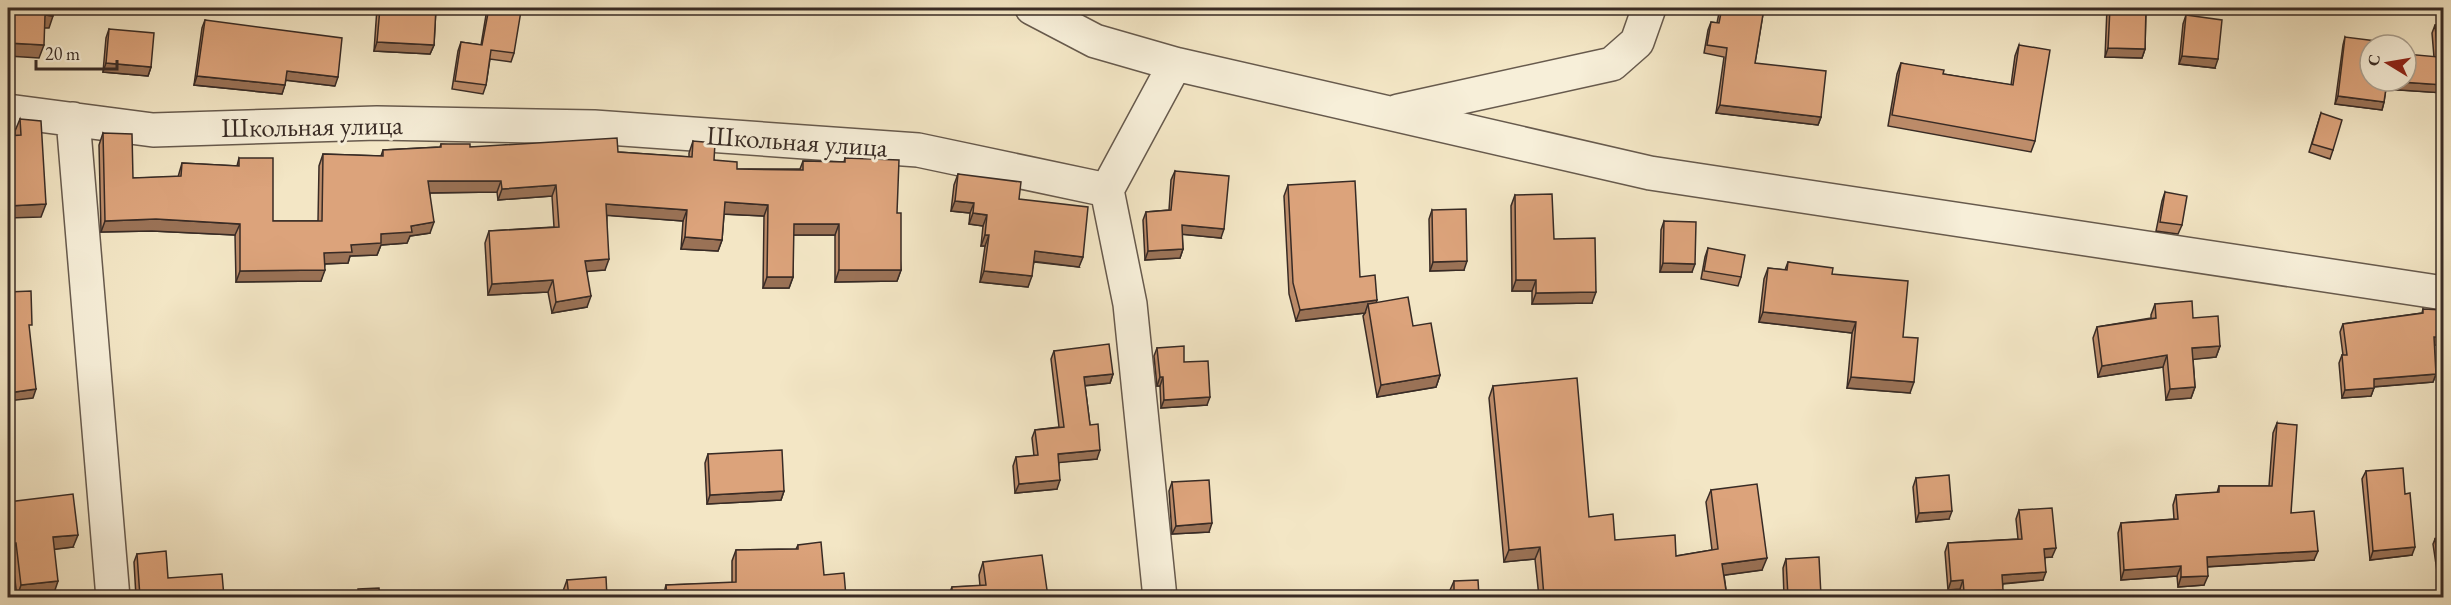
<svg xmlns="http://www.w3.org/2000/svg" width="2451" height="605" font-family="'EB Garamond',serif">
<rect width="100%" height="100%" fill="#f3e6c5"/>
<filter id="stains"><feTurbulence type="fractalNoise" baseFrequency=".00333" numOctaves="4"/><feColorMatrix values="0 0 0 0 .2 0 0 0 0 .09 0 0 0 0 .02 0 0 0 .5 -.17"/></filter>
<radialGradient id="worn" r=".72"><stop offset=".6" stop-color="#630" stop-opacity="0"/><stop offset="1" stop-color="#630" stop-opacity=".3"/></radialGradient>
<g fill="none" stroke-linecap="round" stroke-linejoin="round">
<defs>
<path id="minor" d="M1032,8L1095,41L1175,64L1650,173L2444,293
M8,111L153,130L377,123L594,127L918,150L1107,190
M1398,111L1612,64L1637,42L1649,8
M73,119L113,598
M1107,190L1130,304L1160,598
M1107,190L1175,64"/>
</defs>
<use href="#minor" stroke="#675a4d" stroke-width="36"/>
<use href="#minor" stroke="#f7efd9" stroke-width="33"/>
</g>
<path fill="#bd8c6a" stroke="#382b25" stroke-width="1.5" d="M377,8H436L434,45L430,54L374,51Z
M488,8L514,53L511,62L490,59L486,85L483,94L452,89L458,51L461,42L481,45L486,15Z
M1720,8H1764L1755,63L1821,117L1818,125L1716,113L1724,57L1704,53L1708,30L1711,22L1717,23Z
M2107,8H2146L2145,49L2142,58L2105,57Z
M2186,15L2215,68L2179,64L2183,24Z
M205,20L335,86L286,80L282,94L194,85L202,28Z
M2435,25L2444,93L2386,89L2384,102L2382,110L2335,104L2343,45L2345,37L2370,81L2434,57L2432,33Z
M109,29L151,67L148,76L103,72L106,38Z
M2019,45L2035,141L2031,152L1888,126L1897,74L1901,63L1943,74L2011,85L2015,56Z
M2321,113L2333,150L2330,159L2309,152Z
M20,119L41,217L15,135V131Z
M103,133L133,178L178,177L182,163L237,166L239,158L273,221H318L319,166L323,154L381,156L383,150L440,147L441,144L470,147L618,152L689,157V153L693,141L714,160L737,169H800L803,161L844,162L845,158L897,213L901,270L897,281L835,282V235H793V277L789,288H763L764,216L724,214L722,240L718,251L681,249L683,221L607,215L605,270L587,271V307L552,313L548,292L488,295L485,243L489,231L554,227L552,196L498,200L497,192L430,193V233L410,236L407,243L381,245L377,255L350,256L348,263L325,264L321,281L236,282L235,235L152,231L101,232L99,145Z
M1175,171L1221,238L1182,234L1183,249L1180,258L1145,260L1143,220L1146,212L1169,210L1171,180Z
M958,174L1019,199L1079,267L1034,262L1028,287L980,282L985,246H981L983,226L969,224L970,213L951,211L954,185Z
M1288,185L1360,277L1377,303L1413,326L1440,375L1436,387L1377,397L1363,316L1365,313L1296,321L1289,294L1284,196Z
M2165,192L2182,225L2178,234L2156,231L2162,201Z
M1515,195L1554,239L1592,303L1532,304V291H1512L1511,206Z
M1432,210L1464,270L1430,271L1429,219Z
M1664,221L1692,272H1660L1661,230Z
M1708,248L1741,277L1738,286L1701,279L1705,257Z
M1788,262L1832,274L1910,393L1847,388L1852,333L1759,322L1764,279L1768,268L1785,270Z
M2155,304L2193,318L2220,346L2216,357L2193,359L2195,387L2191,398L2166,400L2163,367L2098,377L2093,338L2097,327L2151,318V315Z
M2423,309L2444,345H2434L2436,374L2433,382L2374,387L2371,396L2342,398L2339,363L2342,355H2343L2340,332L2343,324L2422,313Z
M1157,348L1184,362L1207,405L1161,408L1160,386H1157L1154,356Z
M1054,351L1113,374L1110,383L1085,386L1090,425L1097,459L1059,462L1057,489L1015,493L1013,466L1016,457L1034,456L1032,438L1035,430L1059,427L1051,359Z
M1493,386L1589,517L1615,540L1676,556L1712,550L1706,502L1711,490L1762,570L1724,575L1727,597H1539L1535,559L1504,562L1489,398Z
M2277,423L2291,513L2314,560L2207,567L2204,585L2178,587L2177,576L2121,580L2118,533L2121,523L2174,519L2173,505L2176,495L2217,493L2219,486H2269L2273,433Z
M708,454L784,491L781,500L707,504L705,463Z
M2366,471L2405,494L2412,555L2370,560L2362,479Z
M1916,478L1949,519L1916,522L1913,487Z
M1172,482L1209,532L1172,534L1169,491Z
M8,502L73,547L54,549V593L17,597L12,555H8Z
M2019,510L2052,557H2045L2043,580L2003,584L2000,597H1961L1960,589L1948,590L1945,552L1948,543L2018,539L2016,519Z
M2435,539L2444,571H2437L2433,544Z
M798,545L824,575L846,597H663L666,585L732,583V561L736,550L796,549Z
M137,554L168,578L224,597H136L134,562Z
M1786,559L1821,596L1820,597H1784L1783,568Z
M983,562L1048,597H948L952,587L980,586L979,575Z
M567,580L607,597H564L563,591Z
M1454,581L1479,597H1451L1450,590Z"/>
<path fill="#9a7256" stroke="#382b25" stroke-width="1.5" d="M45,15L53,16L49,28H41Z
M377,42L434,45L430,54L374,51Z
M8,43L44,45L39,58L8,56Z
M2108,48L2145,49L2142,58L2105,57Z
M2182,56L2218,59L2215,68L2179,64Z
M106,63L151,67L148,76L103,72Z
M287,71L338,77L335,86L284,80Z
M197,76L285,85L282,94L194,85Z
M2387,81L2444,85V93L2384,89Z
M2338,96L2384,102L2382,110L2335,104Z
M1720,105L1821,117L1818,125L1716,113Z
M428,181H501L497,192L424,193Z
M556,185L552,196L498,200L502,189Z
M955,201L974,203L970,213L951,211Z
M725,202L768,205L764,216L721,214Z
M46,204L41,217L8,218V206Z
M606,204L687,210L683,221L602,215Z
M973,213L987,215L983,226L969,224Z
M156,219L240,224L235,235L152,231L101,232L105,221Z
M434,222L430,233L410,236L407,243L381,245L377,255L350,256L348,263L320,264L324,253L351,245L381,234L411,226Z
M794,224H839L835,235H789Z
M1182,225L1224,229L1221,238L1179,234Z
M985,235H989L985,246H981Z
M685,237L722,240L718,251L681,249Z
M1183,249L1180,258L1145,260L1148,251Z
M1035,251L1083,257L1079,267L1031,261Z
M609,259L605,270L581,272L585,261Z
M1467,261L1464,270L1430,271L1433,262Z
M1663,263L1695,264L1692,272H1660Z
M325,270L321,281L236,282L240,271Z
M839,270H901L897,281L835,282Z
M984,271L1032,276L1028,287L980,282Z
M767,277H793L789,288H763Z
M553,280L548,292L488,295L492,284Z
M1516,280H1536L1532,291H1512Z
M1596,292L1592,303L1532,304L1536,293Z
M591,296L587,307L552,313L556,302Z
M1377,300L1373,312L1368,304L1365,313L1296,321L1300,310Z
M1763,312L1856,322L1852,333L1759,322Z
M2434,337H2444V345H2431Z
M2220,346L2216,357L2188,360L2192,348Z
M2167,355L2163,367L2098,377L2102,366Z
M1113,374L1110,383L1081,386L1084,377Z
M2436,374L2433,382L2371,387L2374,379Z
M1440,375L1436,387L1377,397L1381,385Z
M1160,377H1163L1160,386H1157Z
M1851,377L1914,382L1910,393L1847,388Z
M2195,387L2191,398L2166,400L2170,389Z
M2374,388L2371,396L2342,398L2345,390Z
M36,389L33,398L8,401V393Z
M1210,397L1207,405L1161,408L1164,400Z
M1100,450L1097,459L1055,463L1058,454Z
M1060,480L1057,489L1015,493L1019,484Z
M784,491L781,500L707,504L710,495Z
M1952,511L1949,519L1916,522L1919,513Z
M1212,523L1209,532L1172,534L1176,526Z
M78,535L73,547L49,550L53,537Z
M8,543H16L12,555H8Z
M1540,547L1535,559L1504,562L1509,550Z
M2415,547L2412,555L2370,560L2373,551Z
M2056,548L2052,557L2041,558L2044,549Z
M2318,551L2314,560L2203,567L2207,557Z
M1767,558L1762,570L1718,576L1722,564Z
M2181,566L2177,576L2121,580L2124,570Z
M2444,566V571H2437L2438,567Z
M2046,572L2043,580L1999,584L2002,575Z
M2208,576L2204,585L2178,587L2181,577Z
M1963,580L1960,589L1948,590L1951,581Z
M58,581L54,593L17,597L21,585Z
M2003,590L2000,597H1962L1964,592Z"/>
<path fill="#dca37b" stroke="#382b25" stroke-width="1.5" d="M8,8H54L53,16L45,15L44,45L8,43Z
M380,8H436L434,45L377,42Z
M489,8H498L521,11L514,53L491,50L486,85L455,81L461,42L482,45Z
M1722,8H1764L1755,63L1826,71L1821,117L1720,105L1727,48L1707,45L1711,22L1719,23Z
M2110,8H2146L2145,49L2108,48Z
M2186,15L2222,20L2218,59L2182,56Z
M205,20L342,38L338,77L287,71L285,85L197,76Z
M2444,24V85L2387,81L2384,102L2338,96L2345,37L2392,43V45H2370V81H2406V54L2438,57L2435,25Z
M109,29L154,33L151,67L106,63Z
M2019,45L2050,50L2035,141L1892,115L1901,63L1944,70L1943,74L2013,85Z
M2321,113L2342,120L2333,150L2312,144Z
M20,119L41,121L46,204L8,206V136L21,135Z
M103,133L132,134L133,178L181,176L182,163L239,166V158H273V221H322L323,154L383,156V150L441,147V144H470V147L617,138L618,152L692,157L693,141L715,143L714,160L737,162V169L803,170V161L845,162V158L899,160L897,213H901V270H839V224H794L793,277H767L768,205L725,202L722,240L685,237L687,210L606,204L609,259L585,261L591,296L556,302L553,280L492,284L489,231L559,227L556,185L502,189L501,181H428L434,222L411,226L412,232L381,234V243L351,245L352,252L324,253L325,270L240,271V224L156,219L105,221Z
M1175,171L1229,176L1224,229L1182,225L1183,249L1148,251L1146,212L1171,210Z
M958,174L1021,182L1019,199L1088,207L1083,257L1035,251L1032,276L984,271L989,235H985L987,215L973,213L974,203L955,201Z
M1355,181L1360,277L1375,275L1377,300L1300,310L1293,283L1288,185Z
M2165,192L2187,196L2182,225L2160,222Z
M1552,194L1554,239L1595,238L1596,292L1536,293V280H1516L1515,195Z
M1466,209L1467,261L1433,262L1432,210Z
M1664,221L1696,222L1695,264L1663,263Z
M1708,248L1745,255L1741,277L1704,271Z
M1788,262L1833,268L1832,274L1908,281L1903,337L1918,338L1914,382L1851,377L1856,322L1763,312L1768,268L1787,270Z
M31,291L32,325H29L36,389L8,393V292Z
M1408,297L1413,326L1431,323L1440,375L1381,385L1368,304Z
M2192,301L2193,318L2218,316L2220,346L2192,348L2195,387L2170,389L2167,355L2102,366L2097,327L2156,318L2155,304Z
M2423,309L2444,310V337H2434L2436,374L2374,379V388L2345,390L2342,355H2347L2343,324L2423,313Z
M1109,344L1113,374L1084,377L1090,425L1098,424L1100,450L1058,454L1060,480L1019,484L1016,457L1038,455L1035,430L1064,427L1054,351Z
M1184,346V362L1208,361L1210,397L1164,400L1163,377H1160L1157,348Z
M1577,378L1589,517L1613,514L1615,540L1675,535L1676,556L1718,549L1711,490L1757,484L1767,558L1722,564L1727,597H1544L1540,547L1509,550L1493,386Z
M2277,423L2297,425L2291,513L2314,511L2318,551L2207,557L2208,576L2181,577V566L2124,570L2121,523L2178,519L2176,495L2219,492V486H2272Z
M782,450L784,491L710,495L708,454Z
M2403,468L2405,494L2410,493L2415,547L2373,551L2366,471Z
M1949,475L1952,511L1919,513L1916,478Z
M1209,480L1212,523L1176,526L1172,482Z
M73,494L78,535L53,537L58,581L21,585L16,543H8V502Z
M2052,508L2056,548L2044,549L2046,572L2002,575L2003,590L1964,592L1963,580L1951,581L1948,543L2022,539L2019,510Z
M2444,538V566L2438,567L2435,539Z
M821,542L824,575L844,573L846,597H667L666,585L736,582V550L798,549V545Z
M166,551L168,578L222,574L224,597H140L137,554Z
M1042,555L1048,597H952V587L986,585L983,562Z
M1819,557L1821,596L1788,597L1786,559Z
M606,577L607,597H569L567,580Z
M1478,580L1479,597H1454V581Z
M379,588L380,597H319L358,595V589Z
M1395,595V597H1372Z"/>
<g text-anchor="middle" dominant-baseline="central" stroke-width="6" stroke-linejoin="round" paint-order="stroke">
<g font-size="27" fill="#382b25" stroke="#f7efd9">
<text transform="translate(312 126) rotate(-1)">Школьная улица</text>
<text transform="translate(797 141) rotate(4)">Школьная улица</text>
</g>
</g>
<rect width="2451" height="605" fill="none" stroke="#f3e6c5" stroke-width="30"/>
<rect x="9" y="9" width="2433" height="587" fill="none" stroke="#382b25" stroke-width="3"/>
<rect x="15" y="15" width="2421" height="575" fill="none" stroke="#382b25" stroke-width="1.5"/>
<g transform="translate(2388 63) rotate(281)"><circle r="28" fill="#f7efd9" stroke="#aba191" stroke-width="1.5"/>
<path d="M0-4.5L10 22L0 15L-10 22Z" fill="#8f2418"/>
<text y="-9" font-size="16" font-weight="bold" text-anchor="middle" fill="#382b25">С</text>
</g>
<path d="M36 60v9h81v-9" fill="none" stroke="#382b25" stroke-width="3"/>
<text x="45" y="60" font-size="18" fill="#382b25" stroke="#f7efd9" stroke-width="4.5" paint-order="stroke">20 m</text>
<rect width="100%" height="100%" filter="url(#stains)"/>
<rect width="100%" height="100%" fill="url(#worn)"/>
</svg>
